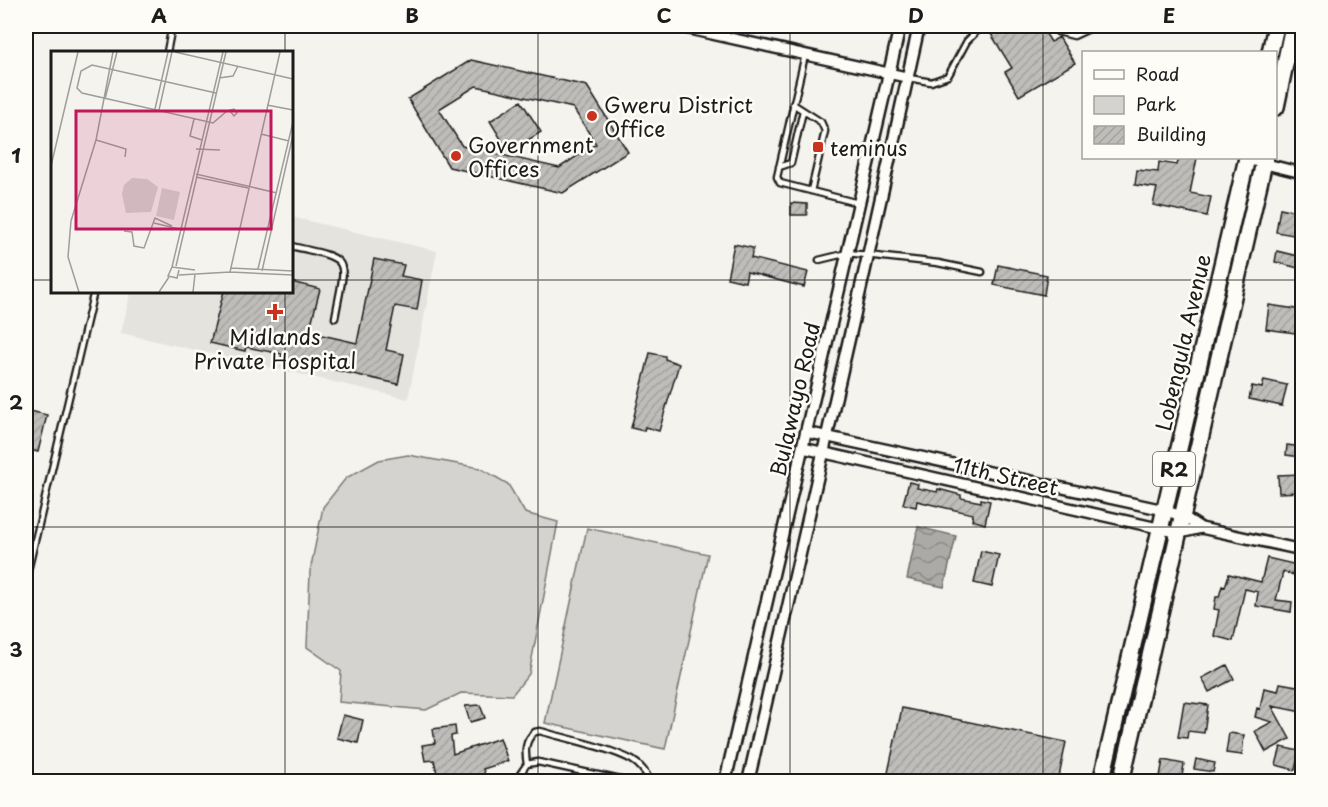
<svg xmlns="http://www.w3.org/2000/svg" width="1328" height="807" font-family="'Playpen Sans',sans-serif">
<defs>
<pattern id="water-waves" width="16" height="10" patternUnits="userSpaceOnUse" patternTransform="scale(1.5)"><rect width="16" height="10" fill="#abaaa6"/><path d="M0 5q4-4 8 0t8 0" fill="none" stroke="#8a8a86"/></pattern>
<pattern id="building-hatch" width="6" height="6" patternUnits="userSpaceOnUse" patternTransform="scale(1.5)"><rect width="6" height="6" fill="#bebdba"/><path d="M-1 1l2-2M0 6l6-6M5 7l2-2" fill="none" stroke="#a3a29f"/></pattern>
</defs>
<rect width="100%" height="100%" fill="#f4f3ee"/>
<filter id="ink" filterUnits="userSpaceOnUse"><feTurbulence type="fractalNoise" baseFrequency=".0167" numOctaves="2"/><feDisplacementMap in="SourceGraphic" scale="12" xChannelSelector="R" yChannelSelector="G"/><feConvolveMatrix kernelMatrix="1 2 1 2 8 2 1 2 1" color-interpolation-filters="sRGB"/></filter>
<g filter="url(#ink)">
<path fill="#e4e3de" d="M291,217L437,251L408,399L121,333L131,291H291Z"/>
<path fill="#d4d3cf" stroke="#787876" stroke-width="1.5" d="M408,455L480,468L508,484L525,513L558,522L529,674L512,695L461,693L426,710L339,702L341,671L307,647L310,571L323,507L346,478L379,460Z
M587,528L708,554L665,749L545,723Z"/>
<path fill="url(#water-waves)" stroke="#72716f" stroke-width="1.5" d="M918,527L956,536L944,587L907,579Z"/>
<path fill="url(#building-hatch)" stroke="#1c1c1c" stroke-width="1.5" fill-rule="evenodd" d="M994,26H1041L1051,42L1059,37L1075,63L1019,96L1005,72L1012,68L991,34L997,30Z
M471,60L587,86L628,152L563,193L449,167L408,99ZM476,86L573,108L596,144L559,168L462,146L439,109Z
M521,101L541,132L509,152L490,121Z
M1179,158H1197L1190,193L1211,197L1207,216L1153,205L1157,188L1135,185L1137,170L1158,172L1159,162L1177,165Z
M1298,194H1302V226L1295,224L1293,235L1276,232L1280,208L1295,211Z
M791,203L807,204V215H791Z
M734,244L753,248L751,258L808,272L804,287L747,272L745,282L727,278Z
M1277,251L1302,257V269L1275,262Z
M374,259L404,265L401,276L422,280L417,310L395,306L386,350L404,354L398,384L281,358L282,354L246,347L245,351L210,343L224,291H291V282L320,289L309,332L357,343Z
M998,265L1047,275L1044,295L994,285Z
M1269,305L1302,310L1299,328H1296L1295,333L1266,329Z
M650,353L665,356V359L679,364L659,431L645,427L644,431L631,428Z
M1264,380L1287,385L1282,406L1249,399L1252,386L1262,388Z
M26,410L47,415L38,452L26,449Z
M1287,445L1302,447L1301,457L1286,455Z
M1302,474V492L1279,493L1278,475Z
M909,482L918,484L917,488L937,492L938,489L961,495V498L981,502V499L990,501L985,524L972,520L973,514L942,507L917,501L916,507L903,504Z
M981,551L999,555L992,587L974,583Z
M1267,558L1302,566V577L1283,572L1276,600L1292,602L1291,612L1256,606L1258,592L1245,589L1233,641L1214,636L1219,610L1214,609L1216,597H1219L1222,586L1225,587L1229,574L1261,582Z
M1227,665L1234,679L1209,692L1202,678Z
M1280,683L1302,687V712L1272,706L1290,739L1266,752L1255,731L1272,722L1255,717L1257,708L1260,709L1264,688L1278,691Z
M1184,702L1208,705L1204,733L1188,731L1187,738L1178,737Z
M480,705L485,718L470,722L465,706Z
M902,708L1066,742L1058,782H886Z
M343,715L363,720L358,743L337,738Z
M455,726L456,735L451,736L453,754L500,738L508,761L483,769L486,780L481,782H439L434,760L425,761L422,745L435,743L433,729Z
M1229,733L1244,735L1242,755L1226,753Z
M1281,747L1299,751L1295,770L1276,765Z
M1196,759L1215,763L1213,772L1194,769Z
M1163,760L1184,764L1181,782H1159Z"/>
<g fill="none" stroke-linecap="round" stroke-linejoin="round">
<defs>
<path id="service" d="M1053,26L1058,32L1074,36L1089,29L1091,26
M167,52L172,26
M805,55L777,177L780,183L858,203
M909,78L931,82L948,76L967,41L982,26
M793,104L821,122L825,131L811,191
M779,167L791,163L803,111
M291,246C354,260 346,257 335,318
M819,260L848,253L938,263L982,272
M26,579L94,291
M527,764C525,752 524,741 535,732L540,731C568,739 607,747 632,760C641,765 646,773 651,782
M518,782L520,774L527,764L538,762L630,782"/>
<path id="minor" d="M676,26L906,77
M1246,159L1302,173
M806,432L1164,510L1184,517L1201,528L1302,550
M803,448L1180,533L1201,528"/>
<path id="tertiary" d="M725,782L900,26
M748,782L868,256L919,26"/>
<path id="trunk" d="M1270,52L1276,26
M1276,107L1293,26
M1101,782L1247,158
M1121,782L1265,158"/>
</defs>
<use href="#service" stroke="#1c1c1c" stroke-width="9"/>
<use href="#minor" stroke="#1c1c1c" stroke-width="14"/>
<use href="#tertiary" stroke="#1c1c1c" stroke-width="15"/>
<use href="#trunk" stroke="#1c1c1c" stroke-width="20"/>
<use href="#service" stroke="#fdfcf7" stroke-width="4.5"/>
<use href="#minor" stroke="#fdfcf7" stroke-width="9"/>
<use href="#tertiary" stroke="#fdfcf7" stroke-width="10"/>
<use href="#trunk" stroke="#fdfcf7" stroke-width="15"/>
</g>
</g>
<path fill="none" stroke="#1c1c1c" stroke-width="1.5" stroke-opacity="0.55" d="M285,26V52M538,26V782M790,26V782M1043,26V782M26,280H52M291,280H1302M285,291V782M26,527H1302"/>
<g fill="#c8321e" stroke="#fdfcf7" stroke-width="2">
<circle cx="592" cy="116" r="6"/>
<rect x="812" y="141" width="12" height="12" rx="3"/>
<circle cx="456" cy="156" r="6"/>
<path d="M272 303h6v6h6v6h-6v6h-6v-6h-6v-6h6z"/>
</g>
<g text-anchor="middle" dominant-baseline="central" stroke-width="5" stroke-linejoin="round" paint-order="stroke">
<rect fill="#fdfcf7" stroke="#605f5e" stroke-width="1.5" x="1153" y="452" width="42" height="34" rx="4.5"/>
<g font-size="20" font-weight="bold" fill="#1c1c1c">
<text x="1174" y="469">R2</text>
</g>
<g font-size="21" fill="#1c1c1c" stroke="#fdfcf7" text-anchor="start">
<text x="604" y="104">Gweru District<tspan x="604" dy="24">Office</tspan></text>
<text x="468" y="144">Government<tspan x="468" dy="24">Offices</tspan></text>
<text x="830" y="147">teminus</text>
<text x="275" y="336" text-anchor="middle">Midlands<tspan x="275" dy="24">Private Hospital</tspan></text>
</g>
<g font-size="21" fill="#1c1c1c" stroke="#fdfcf7">
<text transform="translate(1182 342) rotate(-77)">Lobengula Avenue</text>
<text transform="translate(794 399) rotate(-77)">Bulawayo Road</text>
<text transform="translate(1006 475) rotate(13)">11th Street</text>
</g>
</g>
<g transform="translate(51 51)">
<rect width="242" height="242" fill="#f4f3ee"/>
<path d="M81,127L96,128L107,136L100,161L75,162L71,143L73,134ZM111,137L129,141L123,169L105,165Z" fill="#d4d3cf"/>
<path fill="none" stroke="#9e9d9a" stroke-width="1.5" d="M62,1L45,89L75,98L74,106M124,1L242,28M168,27L182,25L187,15M165,42L41,14L30,20L26,37L31,42L162,72L176,60L183,58L186,62L183,65L179,60M54,48L66,1M216,54L242,59M104,58L117,1M108,59L121,1M143,68L139,85L151,89M210,83L238,90M145,98L169,99M0,115L27,1M145,123L226,142M145,126L197,137M103,172L132,179M73,180L81,181L83,195L93,197L104,167L121,175M125,215L175,1M121,216L172,1M180,217L242,220M207,218L242,71M128,219L126,227L117,225L121,216L144,219M211,220L242,84M179,221L242,224M128,224L179,221L229,1M28,241L17,206L20,170L45,89M108,241L118,226M142,241L144,223"/>
<path fill="#c2185b" fill-opacity="0.15" stroke="#c2185b" stroke-width="3" d="M25,60H220V178H25Z"/>
<rect width="242" height="242" fill="none" stroke="#1c1c1c" stroke-width="3"/>
</g>
<rect width="1328" height="807" fill="none" stroke="#fdfcf7" stroke-width="66"/>
<rect x="1082" y="51" width="195" height="108" fill="#fdfcf7" stroke="#a3a29f" stroke-width="1.5"/>
<rect x="1094" y="70" width="30" height="9" fill="#fdfcf7" stroke="#a3a29f" stroke-width="1.5"/>
<text x="1136" y="81" font-size="18" fill="#1c1c1c">Road</text>
<rect x="1094" y="96" width="30" height="18" fill="#d4d3cf" stroke="#a3a29f" stroke-width="1.5"/>
<text x="1136" y="111" font-size="18" fill="#1c1c1c">Park</text>
<rect x="1094" y="126" width="30" height="18" fill="url(#building-hatch)" stroke="#a3a29f" stroke-width="1.5"/>
<text x="1136" y="141" font-size="18" fill="#1c1c1c">Building</text>
<rect x="33" y="33" width="1262" height="741" fill="none" stroke="#1c1c1c" stroke-width="2"/>
<g font-size="20" text-anchor="middle" font-weight="bold" fill="#1c1c1c">
<text x="159" y="23">A</text>
<text x="412" y="23">B</text>
<text x="664" y="23">C</text>
<text x="916" y="23">D</text>
<text x="1169" y="23">E</text>
<text x="16" y="163">1</text>
<text x="16" y="410">2</text>
<text x="16" y="657">3</text>
</g>
</svg>
